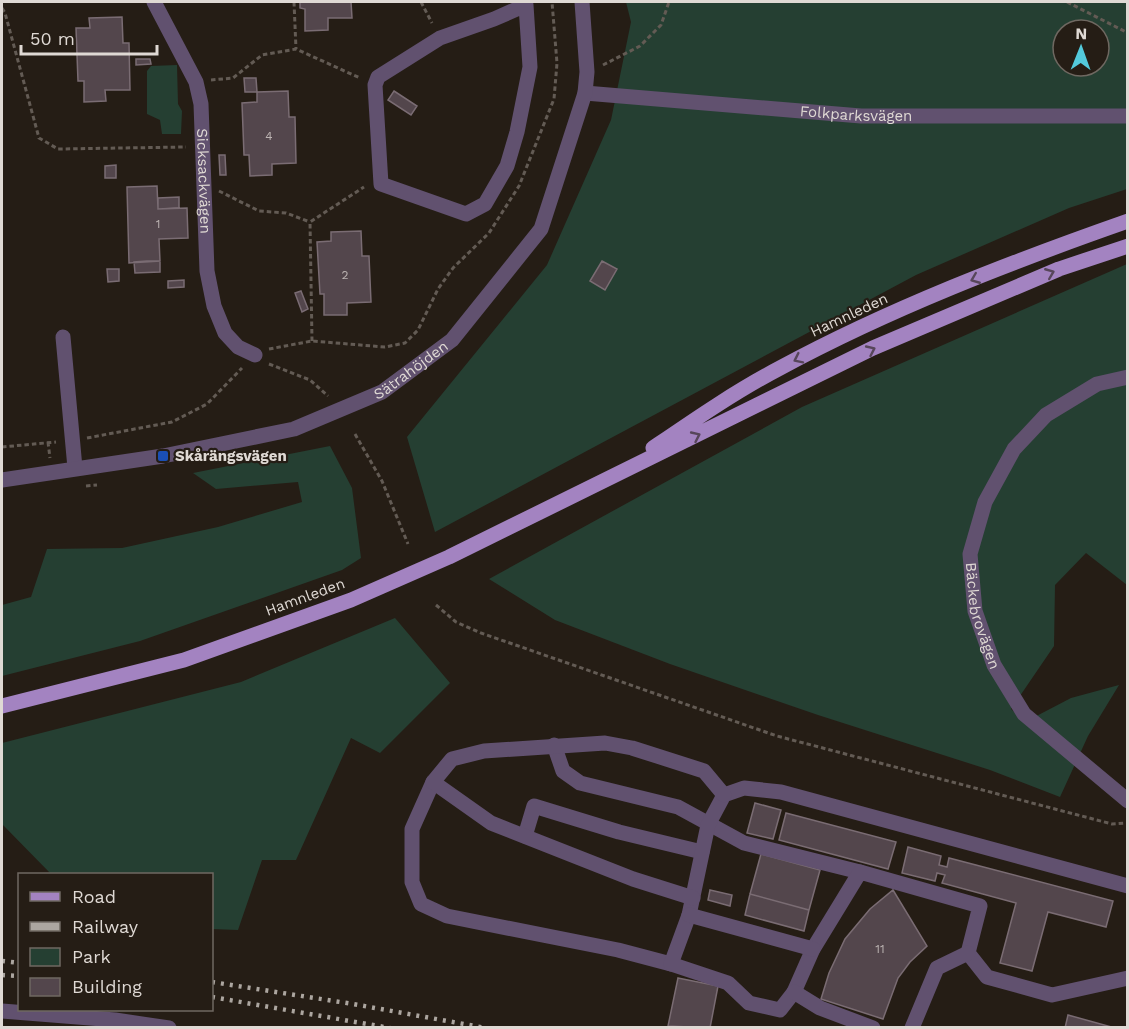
<svg xmlns="http://www.w3.org/2000/svg" width="1129" height="1029" font-family="'Work Sans',sans-serif">
<rect width="100%" height="100%" fill="#251d15"/>
<path fill="#253f32" fill-rule="evenodd" d="M626,2H1127V189L1069,208L916,275L435,532L407,437L547,265L611,120L631,22ZM1063,30H1099V66H1063Z
M177,65L178,104L182,111L181,134H162L160,120L147,114V71L151,66Z
M1127,264V585L1086,553L1055,585L1054,646L1011,709L1025,722L1071,698L1119,685L1088,736L1060,797L990,770L818,715L670,664L555,620L489,579L802,407Z
M330,446L352,488L361,558L342,570L140,641L2,676V605L31,597L47,549L122,548L218,527L302,502L298,482L216,489L193,473Z
M395,618L450,683L380,753L351,738L296,860H262L238,930L212,929V874H51L2,824V743L241,682Z"/>
<path fill="#53464c" stroke="#7a6c73" stroke-width="1.5" d="M300,2H351L352,18H328V30L305,31V9L300,8Z
M122,17L123,43H129L130,90H105L106,101L84,102V81H78L76,28H90L89,18Z
M136,59H150L151,64L136,65Z
M244,78H256L257,92H245Z
M288,91L289,117H295L296,163L272,164V175L250,176L249,155H244L242,103L257,102V92Z
M394,91L417,106L411,115L388,100Z
M219,155H225L226,175H220Z
M116,165V178H105V166Z
M157,186L158,209L187,208L188,238L159,239L160,261L129,263L127,187Z
M179,197V208L158,209V198Z
M361,231L362,256H369L371,302L347,303V315H324V294H320L317,242L331,241V232Z
M147,261H160V272L135,273L134,262Z
M602,261L617,269L605,290L590,281Z
M107,269H119V281L108,282Z
M184,280V287L168,288V281Z
M301,291L308,309L302,312L295,293Z
M755,803L781,810L773,839L747,833Z
M786,813L896,842L888,869L779,840Z
M908,847L941,856L939,865L947,867L949,858L1113,901L1106,927L1048,912L1032,971L1000,963L1016,903L942,883L945,875L937,873L935,881L902,873Z
M761,854L820,870L809,910L750,894Z
M710,890L732,895L730,906L708,900Z
M893,890L927,946L910,962L898,978L883,1019L821,999L829,973L845,939L870,909Z
M750,894L809,910L804,931L745,915Z
M678,978L718,986L710,1028L668,1026Z
M1068,1015L1115,1028H1065Z"/>
<g fill="none" stroke-linecap="round" stroke-linejoin="round">
<path stroke="#635b54" stroke-width="3" stroke-dasharray="4.5 3" stroke-linecap="butt" d="M294,2L296,49
M421,2L432,23
M1067,2L1128,33
M2,8L5,13L39,138L58,149L186,147
M603,65L640,46L661,25L669,2
M211,80L233,78L262,55L296,49L360,78
M219,191L259,211L286,213L310,222
M312,341L310,222L364,187
M269,349L312,341L385,347L405,343L418,330L438,289L453,268L489,233L519,186L554,99L557,63L552,2
M269,364L310,380L328,396
M355,434L382,481L408,544
M87,438L172,422L207,404L242,368
M48,442L50,458
M2,447L56,442
M86,486L97,485
M436,605L456,622L481,633L777,736L1112,824L1128,823"/>
<g stroke="#61516f" stroke-width="15">
<path id="s1" d="M154,2L196,82L201,104L207,271L214,306L225,333L238,347L255,355"/>
<path d="M525,2L526,5L530,67L517,132L507,166L485,204L466,214L381,184L375,85L378,77L440,38L494,19L526,5"/>
<path id="s2" d="M585,93L861,116H1128"/>
<path d="M63,337L75,468"/>
<path id="s3" d="M1128,377L1097,384L1046,415L1014,449L985,502L970,554L975,611L994,665L1024,714L1128,801"/>
<path id="s4" d="M2,480L163,456L294,429L382,392L452,340L541,229L585,93L587,72L582,2"/>
<path d="M554,745L563,771L580,783L678,807L744,843L860,872"/>
<path d="M433,782L412,829V882L421,904L447,916L618,950L671,964"/>
<path d="M525,836L534,806L619,832L702,852"/>
<path d="M1128,886L781,792L744,788L724,795L708,825L689,915L671,964L728,983L749,1003L780,1010L794,992L813,949L860,872L980,906L968,953L987,977L1052,995L1128,978"/>
<path d="M693,898L633,879L491,823L433,782L452,759L484,751L605,743L632,748L704,771L724,795"/>
<path d="M689,915L813,949"/>
<path d="M794,992L820,1008L873,1028"/>
<path d="M2,1011L115,1020L169,1028"/>
<path d="M912,1028L937,968L968,953"/>
</g>
<path stroke="#a383c1" stroke-width="15" d="M653,448C694,420 736,391 780,368C889,309 1011,262 1128,221
M2,706L184,660L351,600L449,557L873,348L1059,269L1128,246"/>
<path stroke="#aca6a0" stroke-width="4.5" stroke-dasharray="3 6" stroke-linecap="butt" d="M2,961L20,963
M2,975L20,976
M212,982L353,1004L486,1028
M212,997L390,1028"/>
</g>
<defs><path id="oneway-chevron" d="M-2-3.5L2.5 0L-2 3.5" fill="none" stroke-width="1.6" stroke-linecap="round" stroke-linejoin="round" transform="scale(1.5)"/></defs>
<g stroke="#57465a">
<use href="#oneway-chevron" transform="translate(1050 273) rotate(-22)"/>
<use href="#oneway-chevron" transform="translate(975 279) rotate(158)"/>
<use href="#oneway-chevron" transform="translate(871 350) rotate(-25)"/>
<use href="#oneway-chevron" transform="translate(798 359) rotate(154)"/>
<use href="#oneway-chevron" transform="translate(696 436) rotate(-25)"/>
</g>
<rect fill="#1a4fb4" stroke="#251d15" stroke-width="2" x="157" y="450" width="12" height="12" rx="3"/>
<g text-anchor="middle" dominant-baseline="central" stroke-width="4.5" stroke-linejoin="round" paint-order="stroke">
<g font-size="12" fill="#bcb4b2">
<text x="269" y="136">4</text>
<text x="158" y="224">1</text>
<text x="345" y="275">2</text>
<text x="880" y="949">11</text>
</g>
<g font-size="15" fill="#dfd9d4" stroke="#251d15">
<text stroke="none"><textPath href="#s2" startOffset="272">Folkparksvägen</textPath></text>
<text stroke="none"><textPath href="#s1" startOffset="190">Sicksackvägen</textPath></text>
<text transform="translate(849 315) rotate(-25)">Hamnleden</text>
<text stroke="none"><textPath href="#s4" startOffset="428">Sätrahöjden</textPath></text>
<text transform="translate(305 597) rotate(-20)">Hamnleden</text>
<text stroke="none"><textPath href="#s3" startOffset="316">Bäckebrovägen</textPath></text>
</g>
<g font-size="15" font-weight="bold" fill="#dfd9d4" stroke="#251d15" text-anchor="start">
<text x="175" y="456">Skårängsvägen</text>
</g>
</g>
<rect width="1129" height="1029" fill="none" stroke="#dfd9d4" stroke-width="6"/>
<rect x="18" y="873" width="195" height="138" fill="#251d15" stroke="#6f6861" stroke-width="1.5"/>
<rect x="30" y="892" width="30" height="9" fill="#a383c1" stroke="#6f6861" stroke-width="1.5"/>
<text x="72" y="903" font-size="18" fill="#dfd9d4">Road</text>
<rect x="30" y="922" width="30" height="9" fill="#aca6a0" stroke="#6f6861" stroke-width="1.5"/>
<text x="72" y="933" font-size="18" fill="#dfd9d4">Railway</text>
<rect x="30" y="948" width="30" height="18" fill="#253f32" stroke="#6f6861" stroke-width="1.5"/>
<text x="72" y="963" font-size="18" fill="#dfd9d4">Park</text>
<rect x="30" y="978" width="30" height="18" fill="#53464c" stroke="#6f6861" stroke-width="1.5"/>
<text x="72" y="993" font-size="18" fill="#dfd9d4">Building</text>
<g transform="translate(1081 48) rotate(1)"><circle r="28" fill="#251d15" stroke="#6f6861" stroke-width="1.5"/>
<path d="M0-4.5L10 22L0 15L-10 22Z" fill="#53cadc"/>
<text y="-9" font-size="16" font-weight="bold" text-anchor="middle" fill="#dfd9d4">N</text>
</g>
<path d="M21 45v9h136v-9" fill="none" stroke="#dfd9d4" stroke-width="3"/>
<text x="30" y="45" font-size="18" fill="#dfd9d4" stroke="#251d15" stroke-width="4.5" paint-order="stroke">50 m</text>
</svg>
